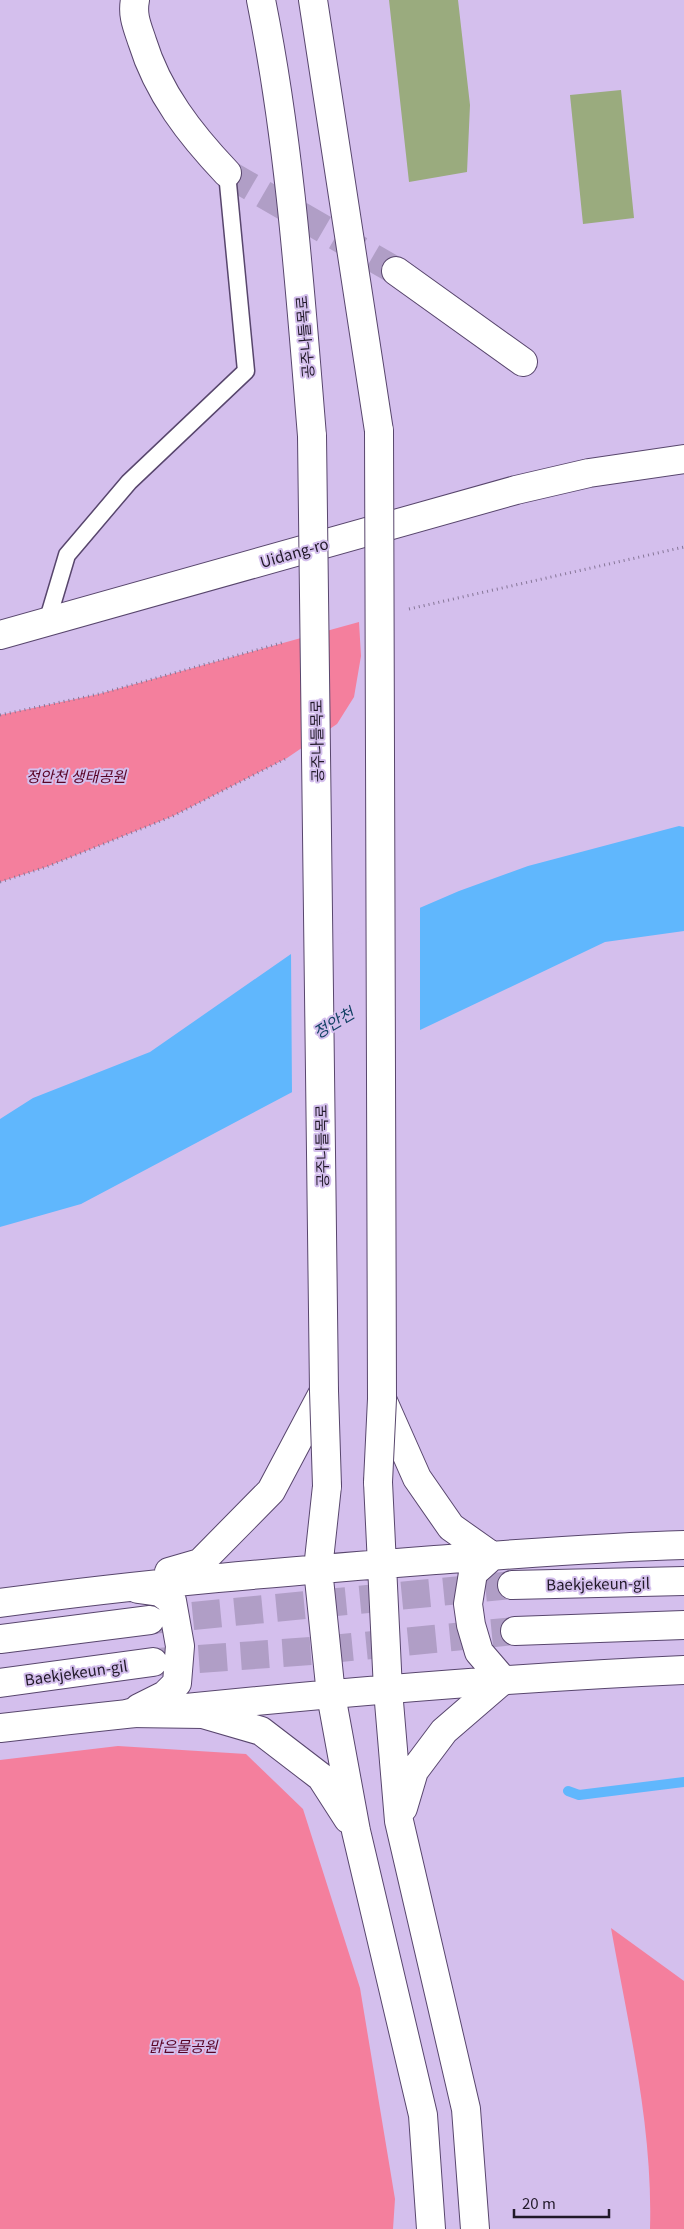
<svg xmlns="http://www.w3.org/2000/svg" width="684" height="2229" font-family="Georgia,'Noto Sans KR',serif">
<rect width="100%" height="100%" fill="#d4bfed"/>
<path fill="#f47f9d" d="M359,622L361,656L354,697L337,724L287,758L173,816L46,867L0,882V715L99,694Z
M118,1746L246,1754L303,1809L360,1988L395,2199L393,2229H0V1760Z
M611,1928L684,1981V2229H650C653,2128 629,2028 611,1928Z"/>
<path fill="#60b7fd" d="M679,826L684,827V931L605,942L315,1080L81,1204L0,1227V1119L33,1098L150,1052L291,954L387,922L459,891L528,866Z"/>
<path fill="#d4bfed" d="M420,905V1033L292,1095L291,951L386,919Z"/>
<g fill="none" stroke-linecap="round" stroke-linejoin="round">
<path stroke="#60b7fd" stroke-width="10" d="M568,1791L579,1795L684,1782"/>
</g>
<path fill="#9aab7e" d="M389,0H458L470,105L467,172L409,182Z
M621,90L634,218L583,224L570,95Z"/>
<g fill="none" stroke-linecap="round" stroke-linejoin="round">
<path stroke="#b09ec6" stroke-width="28" stroke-dasharray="28 14" stroke-linecap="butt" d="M227,173L396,271
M151,1620L512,1585
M157,1662L311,1651L515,1631"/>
<defs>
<path id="lane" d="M47,622L67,555L129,482L246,371L227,173"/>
<path id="secondary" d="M135,0C132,15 137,26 142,41C158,93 190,134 227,173
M261,0C290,143 300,290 312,436
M313,0L379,431
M396,271L523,362
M0,635L516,490L589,473L684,459
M382,1399L417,1478L451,1527L492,1556L473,1573L468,1604L471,1625L479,1652L503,1680
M378,1482L388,1690
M327,1486L318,1569L331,1695
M169,1572L200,1563L271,1491L324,1391
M512,1585L684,1581
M138,1589L160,1592L172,1601L180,1646L177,1683L165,1695L139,1708
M0,1603C145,1583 290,1571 435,1560C518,1554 601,1547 684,1545
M515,1631L684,1625
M0,1639L150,1620
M0,1683L153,1662
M0,1728C227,1702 456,1680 684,1670"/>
<path id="highway" d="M388,1690L399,1821L466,2109L475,2229
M331,1695L356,1831L423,2115L431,2229
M130,1713L203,1714L261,1731L321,1777L348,1819
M403,1808L414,1771L444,1731L503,1680"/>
</defs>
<use href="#lane" stroke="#58466d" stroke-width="19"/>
<use href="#secondary" stroke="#58466d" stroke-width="30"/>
<use href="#highway" stroke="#58466d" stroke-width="30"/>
<path stroke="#867697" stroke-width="3" stroke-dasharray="1 4" stroke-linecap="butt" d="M409,609L684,547
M0,715L99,694L285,642
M0,882L46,867L173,816L285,759"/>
<use href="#lane" stroke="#fff" stroke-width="16"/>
<use href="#secondary" stroke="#fff" stroke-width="28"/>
<use href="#highway" stroke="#fff" stroke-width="28"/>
<defs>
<path id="secondary-bridge" d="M312,436L324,1391L327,1486
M378,1482L382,1399L379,431"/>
</defs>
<use href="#secondary-bridge" stroke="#58466d" stroke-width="30" stroke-linecap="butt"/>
<use href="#secondary-bridge" stroke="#fff" stroke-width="28"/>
</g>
<g text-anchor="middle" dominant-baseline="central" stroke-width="4" stroke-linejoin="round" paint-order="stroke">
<g font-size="15" fill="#211929" stroke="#d4bfed">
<text transform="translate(304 337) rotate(-95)">공주나들목로</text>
<text transform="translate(294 552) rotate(-16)">Uidang-ro</text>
<text transform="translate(316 741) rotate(-91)">공주나들목로</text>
<text transform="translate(321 1146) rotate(-91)">공주나들목로</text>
<text transform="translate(598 1583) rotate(-1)">Baekjekeun-gil</text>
<text transform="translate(76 1672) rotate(-8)">Baekjekeun-gil</text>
</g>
<g font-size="15" font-style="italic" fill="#590426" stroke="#d4bfed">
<text x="76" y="775">정안천 생태공원</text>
<text x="183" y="2045">맑은물공원</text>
</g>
<g font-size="16" font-style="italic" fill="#144265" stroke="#d4bfed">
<text transform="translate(333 1022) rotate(-31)">정안천</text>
</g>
</g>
<path d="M514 2209v8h95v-8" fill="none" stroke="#211929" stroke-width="2.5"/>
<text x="522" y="2209" font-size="15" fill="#211929" stroke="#d4bfed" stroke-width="4" paint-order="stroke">20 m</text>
</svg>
